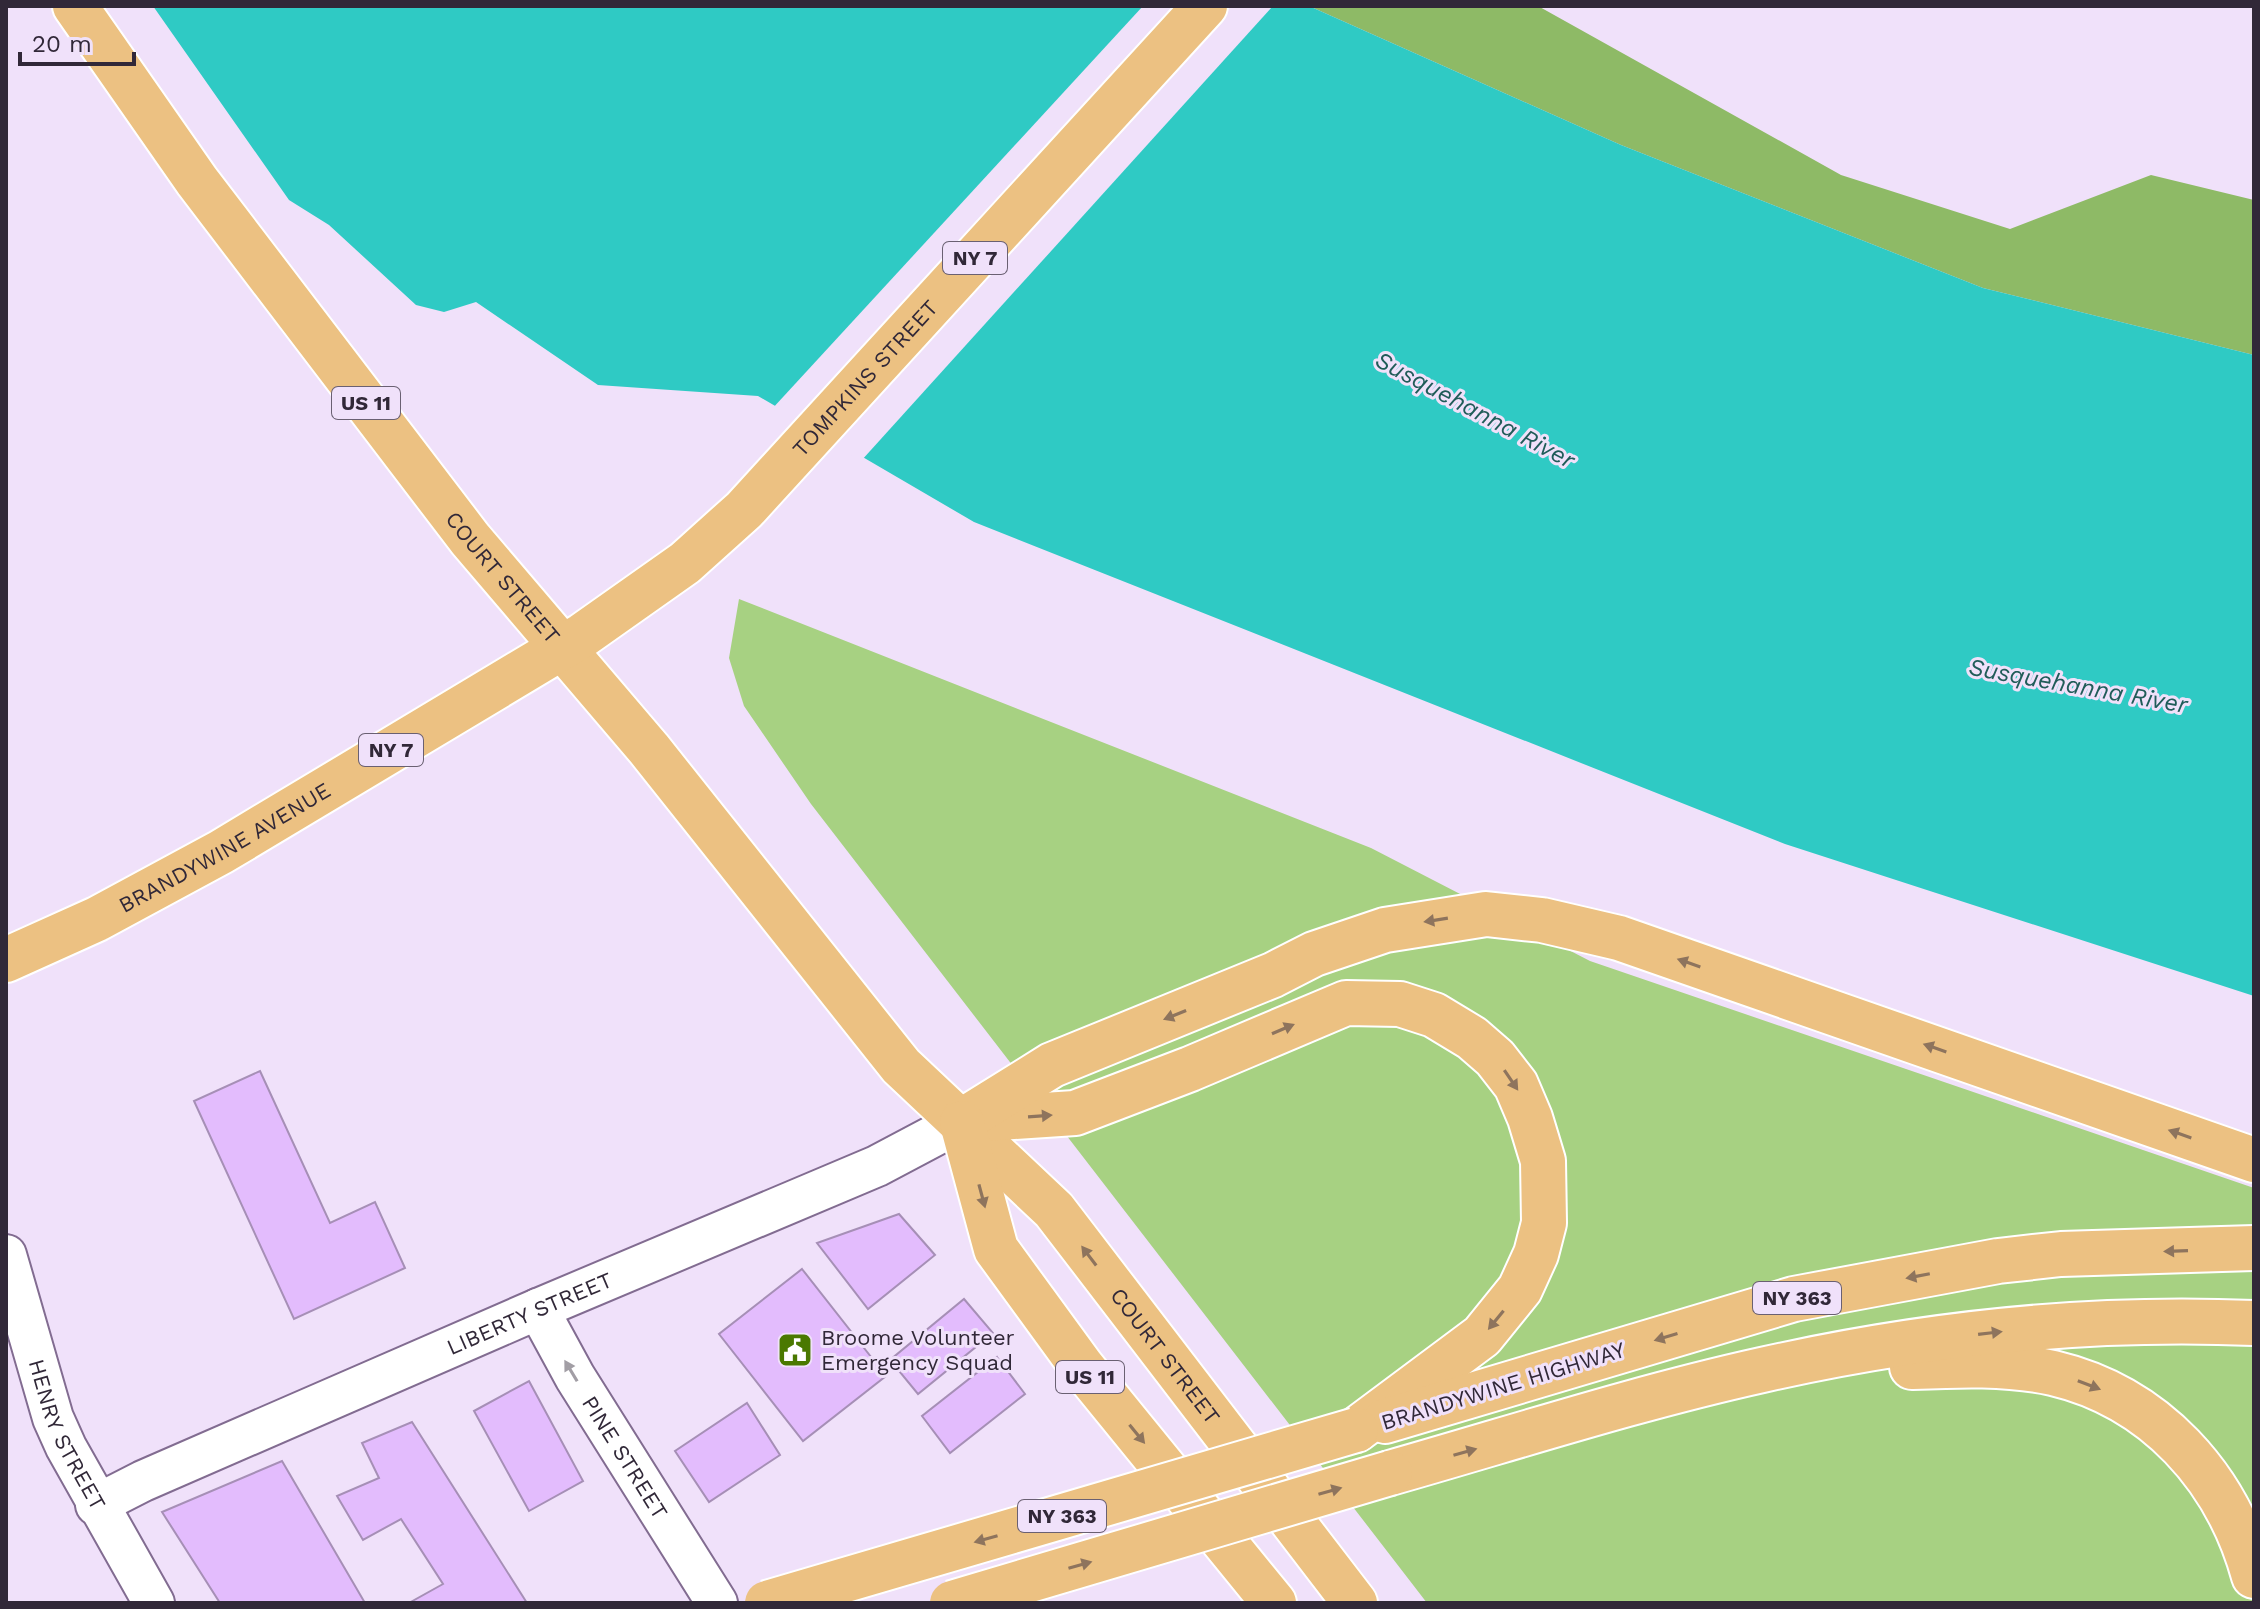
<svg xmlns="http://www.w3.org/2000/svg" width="2260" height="1609" font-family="'Work Sans',sans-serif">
<rect width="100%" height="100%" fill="#f0e1fa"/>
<path fill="#a7d182" d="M739,599L1371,848L1590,961L2254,1188V1603H1427L811,804L744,706L729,658Z"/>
<path fill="#8eba66" d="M1309,6H1538L1841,175L2010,229L2151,175L2254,200V355L1983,288L1621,145Z"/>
<path fill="#2fcac4" d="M153,6H1309L1621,145L1983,288L2254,355V996L1785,844L974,522L758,396L598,385L476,302L444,312L416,305L329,225L289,200Z"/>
<path fill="#f0e1fa" d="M1143,6H1273L861,461L772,409Z"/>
<path fill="#e3bcfd" stroke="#a68fb6" stroke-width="2" d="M260,1071L330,1223L375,1202L405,1268L294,1319L194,1101Z
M899,1214L935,1255L868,1309L817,1243Z
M802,1269L886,1376L803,1441L719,1334Z
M964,1299L993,1333L918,1394L890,1360Z
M997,1357L1025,1394L950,1453L922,1416Z
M529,1381L583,1481L529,1511L474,1411Z
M747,1403L780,1455L709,1502L675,1451Z
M412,1422L527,1603H409L443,1584L401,1519L363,1540L337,1496L379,1478L362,1443Z
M282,1461L365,1603H220L162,1512Z"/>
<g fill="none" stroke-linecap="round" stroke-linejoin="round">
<defs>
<g id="minor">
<path id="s1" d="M6,1255L53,1418L66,1447L154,1603"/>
<path id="s2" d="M538,1309L575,1377L717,1603"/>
<path id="s3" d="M96,1505L143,1481L538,1309L877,1166L962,1121"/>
</g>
<g id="major">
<path id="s4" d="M75,6L197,181L470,539L649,749L901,1066L1054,1210L1355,1603"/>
<path id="s5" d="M6,960L97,919L221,852L583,635L685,563L744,510L1205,6"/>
<path d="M968,1120L1075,1113L1190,1069L1346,1003L1400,1004L1434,1015L1472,1038L1495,1058L1516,1085L1530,1118L1543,1161L1544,1223L1536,1254L1520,1289L1482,1336L1356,1430"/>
<path d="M962,1121L1052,1065L1273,975L1314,954L1385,930L1486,914L1542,920L1619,938L2254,1160"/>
<path d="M962,1123L996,1249L1082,1367L1274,1603"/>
<path d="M1912,1367C1958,1365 2007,1363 2053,1373C2155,1397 2227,1477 2254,1576"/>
<path d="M1385,1421L1794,1299L1998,1261L2061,1254L2254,1248"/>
<path d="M1390,1473C1513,1438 1636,1398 1762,1370C1922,1334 2090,1316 2254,1323"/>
</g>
</defs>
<use href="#minor" stroke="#826c91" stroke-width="44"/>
<use href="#major" stroke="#fff" stroke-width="48"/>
<use href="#minor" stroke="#fff" stroke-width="40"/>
<use href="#major" stroke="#ecc182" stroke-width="44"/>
<defs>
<path id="major-bridge" d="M767,1603L1356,1430
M952,1603L1390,1473"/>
</defs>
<use href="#major-bridge" stroke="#fff" stroke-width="48" stroke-linecap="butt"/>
<use href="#major-bridge" stroke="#ecc182" stroke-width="44"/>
</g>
<defs><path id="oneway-solid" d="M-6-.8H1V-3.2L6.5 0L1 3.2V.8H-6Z" transform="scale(2)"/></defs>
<g fill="#8e745d">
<use href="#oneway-solid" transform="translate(1436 920) rotate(171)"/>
<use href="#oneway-solid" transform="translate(1689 963) rotate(-161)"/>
<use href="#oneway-solid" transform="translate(1175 1015) rotate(158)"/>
<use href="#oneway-solid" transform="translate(1283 1029) rotate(-23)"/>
<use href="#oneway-solid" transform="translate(1935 1048) rotate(-161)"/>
<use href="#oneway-solid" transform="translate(1511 1080) rotate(56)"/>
<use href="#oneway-solid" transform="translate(1040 1116) rotate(-4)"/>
<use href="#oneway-solid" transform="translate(2180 1134) rotate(-161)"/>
<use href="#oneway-solid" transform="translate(982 1196) rotate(75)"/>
<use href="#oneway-solid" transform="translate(2176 1251) rotate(178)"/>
<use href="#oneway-solid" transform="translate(1089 1256) rotate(-127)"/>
<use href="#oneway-solid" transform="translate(1918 1276) rotate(169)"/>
<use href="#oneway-solid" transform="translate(1496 1320) rotate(129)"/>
<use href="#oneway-solid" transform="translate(1990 1333) rotate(-7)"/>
<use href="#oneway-solid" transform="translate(1666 1337) rotate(163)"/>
<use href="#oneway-solid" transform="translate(2089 1385) rotate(21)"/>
<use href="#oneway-solid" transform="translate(1137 1434) rotate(51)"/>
<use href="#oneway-solid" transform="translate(1465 1452) rotate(-16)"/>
<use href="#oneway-solid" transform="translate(1330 1491) rotate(-16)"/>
<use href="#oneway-solid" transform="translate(986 1539) rotate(164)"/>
<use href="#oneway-solid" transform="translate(1080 1565) rotate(-16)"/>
</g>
<use fill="#a29ea5" href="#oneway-solid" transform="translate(571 1371) rotate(-121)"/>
<defs>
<symbol id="civic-square" viewBox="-11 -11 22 22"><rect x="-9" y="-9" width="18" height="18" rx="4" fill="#4a7900" stroke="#f0e1fa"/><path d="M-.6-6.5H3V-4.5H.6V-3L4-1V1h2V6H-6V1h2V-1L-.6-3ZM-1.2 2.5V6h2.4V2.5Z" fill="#fff"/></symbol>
</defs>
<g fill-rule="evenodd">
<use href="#civic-square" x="775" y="1330" width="40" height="40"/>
</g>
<g text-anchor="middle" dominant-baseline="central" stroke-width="6" stroke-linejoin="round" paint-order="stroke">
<g fill="#f0e1fa" stroke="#6a6072" stroke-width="2">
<rect x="943" y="242" width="64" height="32" rx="6"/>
<rect x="332" y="387" width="68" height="32" rx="6"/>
<rect x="359" y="734" width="64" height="32" rx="6"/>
<rect x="1753" y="1282" width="88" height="32" rx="6"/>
<rect x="1056" y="1361" width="68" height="32" rx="6"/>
<rect x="1018" y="1500" width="88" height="32" rx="6"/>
</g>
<g font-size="20" font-weight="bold" fill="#312838">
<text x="975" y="258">NY 7</text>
<text x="366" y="403">US 11</text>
<text x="391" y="750">NY 7</text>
<text x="1797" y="1298">NY 363</text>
<text x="1090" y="1377">US 11</text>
<text x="1062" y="1516">NY 363</text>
</g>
<g font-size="22" fill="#312838" stroke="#f0e1fa">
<text stroke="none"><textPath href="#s5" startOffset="1046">TOMPKINS STREET</textPath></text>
<text stroke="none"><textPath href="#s4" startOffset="714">COURT STREET</textPath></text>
<text stroke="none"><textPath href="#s5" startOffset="246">BRANDYWINE AVENUE</textPath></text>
<text stroke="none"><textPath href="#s3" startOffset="474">LIBERTY STREET</textPath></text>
<text stroke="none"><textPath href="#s4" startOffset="1738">COURT STREET</textPath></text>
<text transform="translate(1503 1386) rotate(-17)">BRANDYWINE HIGHWAY</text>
<text stroke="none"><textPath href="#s1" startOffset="190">HENRY STREET</textPath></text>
<text stroke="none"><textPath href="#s2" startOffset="172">PINE STREET</textPath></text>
</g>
<g font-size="22" fill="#312838" stroke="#f0e1fa" text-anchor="start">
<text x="821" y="1337">Broome Volunteer<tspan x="821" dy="25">Emergency Squad</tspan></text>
</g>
<g font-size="24" font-style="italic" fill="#205c59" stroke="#f0e1fa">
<text transform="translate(1475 410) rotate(28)">Susquehanna River</text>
<text transform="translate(2078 686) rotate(10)">Susquehanna River</text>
</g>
</g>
<rect width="2260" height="1609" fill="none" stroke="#312838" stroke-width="16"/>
<path d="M20 52v12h114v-12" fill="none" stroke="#312838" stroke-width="4"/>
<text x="32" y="52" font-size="24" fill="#312838" stroke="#f0e1fa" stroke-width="6" paint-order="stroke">20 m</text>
</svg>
